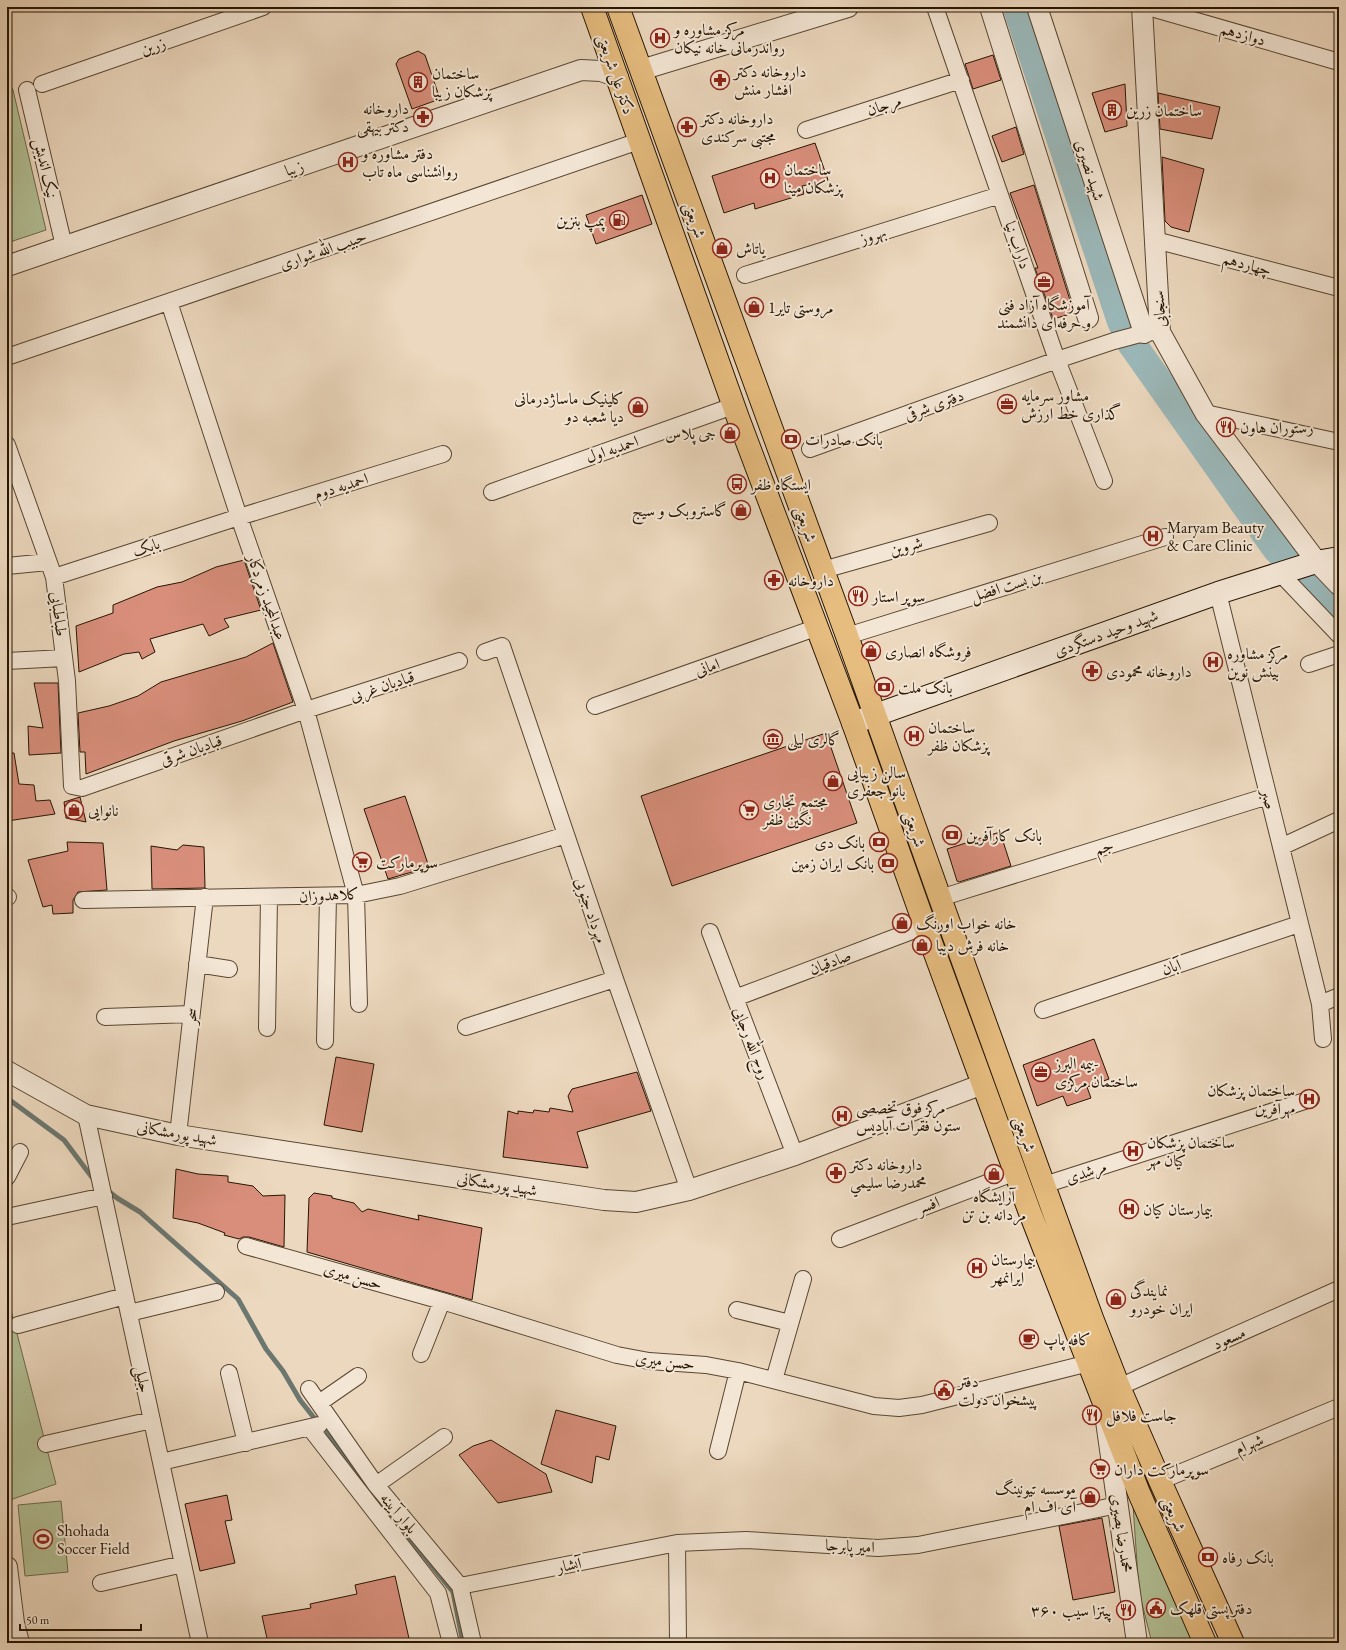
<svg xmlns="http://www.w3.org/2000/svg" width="1346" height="1650" font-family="'EB Garamond',Amiri,serif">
<rect width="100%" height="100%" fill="#ecd8be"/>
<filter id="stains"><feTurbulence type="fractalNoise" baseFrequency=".005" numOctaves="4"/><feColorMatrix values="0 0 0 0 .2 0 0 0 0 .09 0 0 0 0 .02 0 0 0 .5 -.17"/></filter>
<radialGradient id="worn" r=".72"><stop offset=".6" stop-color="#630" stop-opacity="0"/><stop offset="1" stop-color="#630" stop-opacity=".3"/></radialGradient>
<path fill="#b2c096" stroke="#6c6a4c" d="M7,79L13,90L46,230L7,243Z
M7,1295L56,1484L7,1501Z
M61,1501L68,1572L25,1576L18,1505Z
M1133,1505L1194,1643H1152L1139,1592Z"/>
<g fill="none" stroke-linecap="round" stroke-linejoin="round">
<path stroke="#6c7770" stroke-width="5" d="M7,1098L64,1140L94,1180
M107,1190L117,1198L140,1212L238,1299L266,1349L283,1371L300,1400L367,1485
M383,1506L453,1592L463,1643"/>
<path stroke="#9bb8b9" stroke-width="29" d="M1017,7L1121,320L1132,344L1276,548L1339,614"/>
</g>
<path fill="#d88e7b" stroke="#261502" d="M418,51L425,55L440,99L412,109L396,64L399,59Z
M993,55L1001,80L973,89L965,64Z
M1125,84L1127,126L1105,132L1092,93Z
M1158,93L1220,107L1212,139L1160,129Z
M1016,127L1024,154L1002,162L992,136Z
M815,143L828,180L802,186L804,194L755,209L754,203L724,213L712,176Z
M1162,157L1204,169L1189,232L1171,227L1165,221Z
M1034,185L1074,313L1053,319L1035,268H1038L1010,193Z
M642,195L652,224L596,244L586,215Z
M244,560L261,610L224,619L229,627L209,636L203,624L150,639L155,652L142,659L139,652L124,654L79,672L76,626L113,613V605L157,587L182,582L216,567Z
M273,643L293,702L242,721L174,741L86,774L85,752H80L78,713L109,706L138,696L161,682L246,657Z
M34,683H58L61,753L29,755L28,726L43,728Z
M826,733L857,823L672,886L641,796Z
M7,753H14L19,784L34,785L36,801L50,800L55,814L7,821Z
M405,796L429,867L388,879L364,809Z
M80,797L86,822L66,818L64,802Z
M1000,832L1011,866L959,882L957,881L947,849Z
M67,842L103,843L107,890L78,892L73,900V913L53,914L52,905L43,907L28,860L68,851Z
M183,845L204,847L205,888L152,889L151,846L177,850Z
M1094,1039L1109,1079L1087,1087L1091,1098L1067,1106L1063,1096L1037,1106L1023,1065Z
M336,1057L374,1064L362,1132L324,1125Z
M637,1072L651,1111L577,1132L588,1168L503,1157L508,1111L518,1114V1111L533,1113L534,1110L549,1112L550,1108L573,1112L568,1096L572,1089Z
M176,1169L198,1174L228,1176V1182L253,1186L263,1196L285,1195L284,1247L249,1237H243L239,1239L224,1235L225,1233L198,1223L173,1218Z
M314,1193L332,1196V1198L354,1203L362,1212L368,1209L419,1220L418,1215L482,1228L472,1300L307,1252L309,1198Z
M556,1410L616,1426L609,1460L596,1456L592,1483L541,1464Z
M491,1440L546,1474L552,1492L498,1503L459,1455L473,1446Z
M227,1495L232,1520L225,1521L235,1563L200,1571L185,1504Z
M1102,1518L1115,1592L1073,1600L1059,1526Z
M395,1576L410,1643H268L262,1616L311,1608L310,1604L357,1594L355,1585Z"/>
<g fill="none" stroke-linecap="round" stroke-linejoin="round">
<defs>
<path id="minor" d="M935,7L1057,360L1104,481
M1148,7L1339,62
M42,84L263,7
M27,90L64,246
M806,130L961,80
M1155,240L1339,288
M745,275L1000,195
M169,302L239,517L306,710L356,895L359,1004
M7,357L639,141
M1205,413L1339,442
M7,445L54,577L67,681L72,786L82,788L306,710L459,661
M810,449L1057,360L1114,341L1144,333L1154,332
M492,492L733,406
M7,566L48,562
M823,570L989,523
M1280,573L1339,635
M54,577L239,517L443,454
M1218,593L1320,1004L1339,996
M847,636L1165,537
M485,652L502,646L615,979L689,1190
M7,661L64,658
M1309,664L1339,654
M595,706L818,627
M1281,847L1339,820
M7,897H8
M940,898L1268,796
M83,900L356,895L400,886L566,835
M710,932L795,1155
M197,964L229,969
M735,998L925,926
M1320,1004L1323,1039
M1043,1010L1299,924
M105,1017L191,1014
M466,1027L615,979
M267,1028L269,897
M325,1041L328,896
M86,1115L200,1643
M178,1135L205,897
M7,1177L20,1152
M1044,1185L1311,1099
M7,1217L104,1196
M840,1239L1016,1172
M246,1246L442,1301L617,1355L649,1361L706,1365L738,1371L874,1406L899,1408L922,1405L1089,1363
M737,1310L790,1323
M129,1313L216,1292
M18,1325L125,1296
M421,1354L442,1301
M229,1373L246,1443
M774,1380L803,1279
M309,1389L376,1485L460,1586L473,1643
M1110,1391L1339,1289
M319,1403L358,1376
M310,1428L438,1593L451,1643
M46,1444L152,1420
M718,1451L738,1371
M161,1462L319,1425
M1160,1481L1339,1407
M376,1485L444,1437
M101,1583L183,1564
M460,1586L677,1543
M678,1643L677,1543L746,1540L878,1548L918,1545L1118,1505"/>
<path id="tertiary" d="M990,7L1088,318
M1037,7L1144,333
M1142,7L1160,332L1205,413L1317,562L1339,585
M641,70L848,7
M7,266L581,70L601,71L618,77
M7,1071L86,1115L178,1135L604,1200L636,1202L689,1190L795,1155L983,1084
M1106,1421L1137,1643
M7,1567L14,1623L19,1643"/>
<path id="secondary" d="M853,723L1218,593L1316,562L1339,558"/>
<path id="primary" d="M592,7L738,418L853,723L925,926L1029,1210L1139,1493L1205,1643
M618,7L847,636L940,898L1092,1318L1119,1387L1160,1481L1233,1643"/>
</defs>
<use href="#minor" stroke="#584631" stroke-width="18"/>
<use href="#tertiary" stroke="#584631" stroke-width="22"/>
<use href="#secondary" stroke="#261502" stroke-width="24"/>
<use href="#primary" stroke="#261502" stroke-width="24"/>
<use href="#minor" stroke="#f3e6d5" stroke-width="16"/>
<use href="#tertiary" stroke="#f3e6d5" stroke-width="20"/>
<use href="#secondary" stroke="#f3e6d5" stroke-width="22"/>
<use href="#primary" stroke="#e6bc7f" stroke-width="22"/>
</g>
<defs>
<symbol id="hospital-ring" viewBox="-11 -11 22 22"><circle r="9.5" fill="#f3e6d5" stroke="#8f2418" stroke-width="1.5"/><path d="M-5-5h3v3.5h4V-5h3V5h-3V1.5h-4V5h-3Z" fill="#8f2418"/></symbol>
<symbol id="pharmacy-ring" viewBox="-11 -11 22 22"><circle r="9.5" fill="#f3e6d5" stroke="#8f2418" stroke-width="1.5"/><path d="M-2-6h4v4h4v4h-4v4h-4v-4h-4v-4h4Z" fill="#8f2418"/></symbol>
<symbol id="building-ring" viewBox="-11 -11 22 22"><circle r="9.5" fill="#f3e6d5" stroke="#8f2418" stroke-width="1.5"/><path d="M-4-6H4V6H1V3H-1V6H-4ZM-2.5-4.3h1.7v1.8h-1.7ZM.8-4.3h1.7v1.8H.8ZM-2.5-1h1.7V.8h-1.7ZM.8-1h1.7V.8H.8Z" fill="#8f2418"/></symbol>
<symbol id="fuel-ring" viewBox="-11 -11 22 22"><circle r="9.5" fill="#f3e6d5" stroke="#8f2418" stroke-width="1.5"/><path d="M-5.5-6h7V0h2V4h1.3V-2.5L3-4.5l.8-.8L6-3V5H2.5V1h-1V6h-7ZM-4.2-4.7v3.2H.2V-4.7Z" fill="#8f2418"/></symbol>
<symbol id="shop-ring" viewBox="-11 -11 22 22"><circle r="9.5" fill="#f3e6d5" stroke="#8f2418" stroke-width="1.5"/><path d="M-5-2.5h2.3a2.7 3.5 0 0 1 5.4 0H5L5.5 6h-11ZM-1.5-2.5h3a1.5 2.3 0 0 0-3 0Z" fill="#8f2418"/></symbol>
<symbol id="office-ring" viewBox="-11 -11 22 22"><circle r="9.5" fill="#f3e6d5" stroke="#8f2418" stroke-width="1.5"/><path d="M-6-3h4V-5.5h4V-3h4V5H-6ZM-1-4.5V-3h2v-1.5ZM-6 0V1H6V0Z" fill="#8f2418"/></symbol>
<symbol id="restaurant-ring" viewBox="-11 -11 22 22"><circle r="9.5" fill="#f3e6d5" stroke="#8f2418" stroke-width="1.5"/><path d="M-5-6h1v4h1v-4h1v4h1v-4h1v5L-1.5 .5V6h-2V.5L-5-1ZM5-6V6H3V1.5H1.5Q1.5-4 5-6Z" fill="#8f2418"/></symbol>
<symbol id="bank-ring" viewBox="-11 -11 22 22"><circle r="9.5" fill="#f3e6d5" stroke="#8f2418" stroke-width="1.5"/><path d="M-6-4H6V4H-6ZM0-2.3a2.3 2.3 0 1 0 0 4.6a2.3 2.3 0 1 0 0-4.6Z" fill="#8f2418"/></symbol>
<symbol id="bus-ring" viewBox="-11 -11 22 22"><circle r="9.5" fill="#f3e6d5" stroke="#8f2418" stroke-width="1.5"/><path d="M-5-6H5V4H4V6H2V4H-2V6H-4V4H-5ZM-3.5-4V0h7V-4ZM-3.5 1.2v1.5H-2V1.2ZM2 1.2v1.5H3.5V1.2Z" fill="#8f2418"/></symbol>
<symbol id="museum-ring" viewBox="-11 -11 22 22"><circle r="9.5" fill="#f3e6d5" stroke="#8f2418" stroke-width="1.5"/><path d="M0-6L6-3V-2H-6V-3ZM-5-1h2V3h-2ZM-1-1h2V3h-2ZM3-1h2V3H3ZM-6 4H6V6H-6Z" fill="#8f2418"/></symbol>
<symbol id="supermarket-ring" viewBox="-11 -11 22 22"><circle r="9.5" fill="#f3e6d5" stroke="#8f2418" stroke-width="1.5"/><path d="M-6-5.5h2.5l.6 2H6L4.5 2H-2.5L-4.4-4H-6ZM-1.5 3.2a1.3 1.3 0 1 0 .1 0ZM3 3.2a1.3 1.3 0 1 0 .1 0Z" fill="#8f2418"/></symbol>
<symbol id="cafe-ring" viewBox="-11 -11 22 22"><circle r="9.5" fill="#f3e6d5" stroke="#8f2418" stroke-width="1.5"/><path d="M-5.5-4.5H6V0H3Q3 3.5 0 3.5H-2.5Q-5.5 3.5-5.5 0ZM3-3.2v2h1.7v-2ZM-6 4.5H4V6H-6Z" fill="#8f2418"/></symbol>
<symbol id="civic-ring" viewBox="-11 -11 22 22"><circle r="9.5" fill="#f3e6d5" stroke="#8f2418" stroke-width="1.5"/><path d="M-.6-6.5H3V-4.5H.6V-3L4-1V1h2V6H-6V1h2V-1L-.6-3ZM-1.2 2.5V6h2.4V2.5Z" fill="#8f2418"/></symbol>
<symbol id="stadium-ring" viewBox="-11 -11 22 22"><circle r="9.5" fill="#f3e6d5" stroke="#8f2418" stroke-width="1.5"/><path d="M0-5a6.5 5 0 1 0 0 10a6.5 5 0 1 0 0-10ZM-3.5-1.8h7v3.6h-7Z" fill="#8f2418"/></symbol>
</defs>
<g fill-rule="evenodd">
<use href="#hospital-ring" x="649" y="27" width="22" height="22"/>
<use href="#pharmacy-ring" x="709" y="69" width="22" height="22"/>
<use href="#building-ring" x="407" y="71" width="22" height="22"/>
<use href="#building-ring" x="1101" y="99" width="22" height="22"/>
<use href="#pharmacy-ring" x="412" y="106" width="22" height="22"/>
<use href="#pharmacy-ring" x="676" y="116" width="22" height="22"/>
<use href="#hospital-ring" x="337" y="151" width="22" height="22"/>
<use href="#hospital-ring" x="759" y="167" width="22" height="22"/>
<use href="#fuel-ring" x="608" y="209" width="22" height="22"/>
<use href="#shop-ring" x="711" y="237" width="22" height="22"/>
<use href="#office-ring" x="1033" y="271" width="22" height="22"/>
<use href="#shop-ring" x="743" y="296" width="22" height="22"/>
<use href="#office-ring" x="996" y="393" width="22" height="22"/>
<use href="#shop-ring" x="627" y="396" width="22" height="22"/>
<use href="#restaurant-ring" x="1215" y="416" width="22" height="22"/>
<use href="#shop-ring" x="719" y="422" width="22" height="22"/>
<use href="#bank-ring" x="780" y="428" width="22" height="22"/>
<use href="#bus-ring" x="726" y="473" width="22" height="22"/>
<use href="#shop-ring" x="730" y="499" width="22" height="22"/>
<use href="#hospital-ring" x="1142" y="525" width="22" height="22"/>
<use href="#pharmacy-ring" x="763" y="569" width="22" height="22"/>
<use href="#restaurant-ring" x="847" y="585" width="22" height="22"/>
<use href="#shop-ring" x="860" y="640" width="22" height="22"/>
<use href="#hospital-ring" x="1202" y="651" width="22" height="22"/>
<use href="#pharmacy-ring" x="1081" y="660" width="22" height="22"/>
<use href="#bank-ring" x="873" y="676" width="22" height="22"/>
<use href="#hospital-ring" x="903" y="725" width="22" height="22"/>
<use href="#museum-ring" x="762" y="728" width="22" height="22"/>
<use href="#shop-ring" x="822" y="770" width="22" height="22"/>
<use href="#shop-ring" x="63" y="799" width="22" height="22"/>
<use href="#supermarket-ring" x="738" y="799" width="22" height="22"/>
<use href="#bank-ring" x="941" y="824" width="22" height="22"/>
<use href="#bank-ring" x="868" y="831" width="22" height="22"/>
<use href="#supermarket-ring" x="351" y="851" width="22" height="22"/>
<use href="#bank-ring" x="877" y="852" width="22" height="22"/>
<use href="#shop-ring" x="891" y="912" width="22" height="22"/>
<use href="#shop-ring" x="911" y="934" width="22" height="22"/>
<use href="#office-ring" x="1030" y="1061" width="22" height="22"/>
<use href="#hospital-ring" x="1298" y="1088" width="22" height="22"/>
<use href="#hospital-ring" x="831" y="1105" width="22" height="22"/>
<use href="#hospital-ring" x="1122" y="1140" width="22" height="22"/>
<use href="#pharmacy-ring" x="825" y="1162" width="22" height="22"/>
<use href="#shop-ring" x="983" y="1163" width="22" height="22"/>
<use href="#hospital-ring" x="1118" y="1198" width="22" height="22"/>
<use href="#hospital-ring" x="966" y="1257" width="22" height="22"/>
<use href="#shop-ring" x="1105" y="1288" width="22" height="22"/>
<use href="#cafe-ring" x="1018" y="1328" width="22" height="22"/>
<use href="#civic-ring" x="933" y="1379" width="22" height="22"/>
<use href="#restaurant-ring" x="1081" y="1404" width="22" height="22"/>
<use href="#supermarket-ring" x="1089" y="1458" width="22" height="22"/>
<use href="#shop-ring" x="1079" y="1486" width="22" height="22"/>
<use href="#stadium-ring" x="32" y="1528" width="22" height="22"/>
<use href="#bank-ring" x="1197" y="1546" width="22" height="22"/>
<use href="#civic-ring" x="1145" y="1597" width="22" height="22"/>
<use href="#restaurant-ring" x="1115" y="1599" width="22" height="22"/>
</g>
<g text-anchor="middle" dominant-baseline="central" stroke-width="4" stroke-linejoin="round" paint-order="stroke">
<g font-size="16" fill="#261502" stroke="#f3e6d5" text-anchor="start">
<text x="674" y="29">مرکز مشاوره و<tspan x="674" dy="18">رواندرمانی خانه نیکان</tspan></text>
<text x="734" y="71">داروخانه دکتر<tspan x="734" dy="18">افشار منش</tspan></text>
<text x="432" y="73">ساختمان<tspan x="432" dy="18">پزشکان زیبا</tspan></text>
<text x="409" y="108" text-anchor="end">داروخانه<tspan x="409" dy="18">دکتر بیهقی</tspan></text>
<text x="1126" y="110">ساختمان زرین</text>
<text x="701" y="118">داروخانه دکتر<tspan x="701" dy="18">مجتبی سرکندی</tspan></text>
<text x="362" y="153">دفتر مشاوره و<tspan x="362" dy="18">روانشناسی ماه تاب</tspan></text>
<text x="784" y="169">ساختمان<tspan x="784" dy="18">پزشكان مينا</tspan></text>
<text x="605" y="220" text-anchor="end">پمپ بنزین</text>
<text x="736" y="248">یاتاش</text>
<text x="1044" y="304" text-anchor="middle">آموزشگاه آزاد فنی<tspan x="1044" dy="18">و حرفه‌ای دانشمند</tspan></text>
<text x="768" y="307">مروستی تایر1</text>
<text x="1021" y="395">مشاور سرمایه‌<tspan x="1021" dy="18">گذاری خط ارزش</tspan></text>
<text x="624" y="398" text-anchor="end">کلینیک ماساژدرمانی<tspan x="624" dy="18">دیا شعبه دو</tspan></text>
<text x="1240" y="427">رستوران هاون</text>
<text x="716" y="433" text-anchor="end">جی پلاس</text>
<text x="805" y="439">بانک صادرات</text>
<text x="751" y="484">ایستگاه ظفر</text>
<text x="727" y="510" text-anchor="end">گاستروبک و سیج</text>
<text x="1167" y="527">Maryam Beauty<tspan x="1167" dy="18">&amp; Care Clinic</tspan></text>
<text x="788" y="580">داروخانه</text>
<text x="872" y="596">سوپر استار</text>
<text x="885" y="651">فروشگاه انصاری</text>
<text x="1227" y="653">مرکز مشاوره<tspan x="1227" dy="18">بینش نوین</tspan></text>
<text x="1106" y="671">داروخانه محمودی</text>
<text x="898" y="687">بانک ملت</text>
<text x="928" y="727">ساختمان<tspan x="928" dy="18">پزشکان ظفر</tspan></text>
<text x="787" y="739">گالری لیلی</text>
<text x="847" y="772">سالن زیبایی<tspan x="847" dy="18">بانو جعفری</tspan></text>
<text x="763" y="801">مجتمع تجاری<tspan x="763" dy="18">نگین ظفر</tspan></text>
<text x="88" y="810">نانوایی</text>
<text x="966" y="835">بانک کارآفرین</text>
<text x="865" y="842" text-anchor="end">بانک دی</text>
<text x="376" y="862">سوپرمارکت</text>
<text x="874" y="863" text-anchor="end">بانک ایران زمین</text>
<text x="916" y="923">خانه خواب اورنگ</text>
<text x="936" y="945">خانه فرش دیبا</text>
<text x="1055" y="1063">بیمه البرز-<tspan x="1055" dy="18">ساختمان مرکزی</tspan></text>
<text x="1295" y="1090" text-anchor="end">ساختمان پزشکان<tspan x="1295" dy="18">مهرآفرین</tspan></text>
<text x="856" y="1107">مرکز فوق تخصصی<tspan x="856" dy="18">ستون فقرات آبادیس</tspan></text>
<text x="1147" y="1142">ساختمان پزشکان<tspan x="1147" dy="18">کیان مهر</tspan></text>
<text x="850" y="1164">داروخانه دكتر<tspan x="850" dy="18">محمدرضا سليمي</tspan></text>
<text x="994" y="1196" text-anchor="middle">آرایشگاه<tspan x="994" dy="18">مردانه بن تن</tspan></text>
<text x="1143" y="1209">بیمارستان کیان</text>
<text x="991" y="1259">بیمارستان<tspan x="991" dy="18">ایرانمهر</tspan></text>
<text x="1130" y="1290">نمایندگی<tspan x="1130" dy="18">ایران خودرو</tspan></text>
<text x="1043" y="1339">کافه پاپ</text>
<text x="958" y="1381">دفتر<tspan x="958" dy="18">پیشخوان دولت</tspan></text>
<text x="1106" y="1415">جاست فلافل</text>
<text x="1114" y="1469">سوپرمارکت داران</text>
<text x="1076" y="1488" text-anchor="end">موسسه تیونینگ<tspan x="1076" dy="18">آی اف ام</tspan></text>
<text x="57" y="1530">Shohada<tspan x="57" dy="18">Soccer Field</tspan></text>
<text x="1222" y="1557">بانک رفاه</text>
<text x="1170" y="1608">دفتر پستی قلهک</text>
<text x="1112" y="1610" text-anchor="end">پیتزا سیب ٣۶٠</text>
</g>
<g font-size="16" fill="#261502" stroke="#f3e6d5">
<text transform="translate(1243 34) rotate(16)">دوازدهم</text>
<text transform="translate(153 46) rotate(-19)">زرین</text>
<text transform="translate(616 74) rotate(71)">دکتر علی شریعتی</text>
<text transform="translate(884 105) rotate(-18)">مرجان</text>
<text transform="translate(46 168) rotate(77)">نیک اندیش</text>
<text transform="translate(294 168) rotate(-19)">زیبا</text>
<text transform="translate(1090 170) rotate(72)">شهید نصیری</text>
<text transform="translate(695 220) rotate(70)">شریعتی</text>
<text transform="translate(873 235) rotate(-18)">بهروز</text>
<text transform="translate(1018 245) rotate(71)">داراب نیا</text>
<text transform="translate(323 250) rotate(-19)">حبیب الله شواری</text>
<text transform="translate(1247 264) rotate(15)">چهاردهم</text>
<text transform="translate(1159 309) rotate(-94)">سنجابی</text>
<text transform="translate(934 405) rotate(-20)">دفتری شرقی</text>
<text transform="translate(612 449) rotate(-19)">احمدیه اول</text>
<text transform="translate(341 486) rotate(-17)">احمدیه دوم</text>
<text transform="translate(806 524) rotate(70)">شریعتی</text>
<text transform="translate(906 546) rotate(-16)">شروین</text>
<text transform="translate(146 547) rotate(-18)">بابک</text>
<text transform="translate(1006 586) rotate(-17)">بن بست افضل</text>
<text transform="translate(267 597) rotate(71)">عبدالمجید زمردکار</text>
<text transform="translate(59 614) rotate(83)">طباطبایی</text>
<text transform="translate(1106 633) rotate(-20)">شهید وحید دستگردی</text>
<text transform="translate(707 667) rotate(-19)">امانی</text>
<text transform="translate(382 686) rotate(-18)">قبادیان غربی</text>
<text transform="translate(191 750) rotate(-19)">قبادیان شرقی</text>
<text transform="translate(1269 799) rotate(76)">صبر</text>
<text transform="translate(915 829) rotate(71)">شریعتی</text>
<text transform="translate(1104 847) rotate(-17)">جم</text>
<text transform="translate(329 895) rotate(-3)">کلاهدوزان</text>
<text transform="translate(591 910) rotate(71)">مهرداد جنوبی</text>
<text transform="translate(830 962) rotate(-21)">صادقیان</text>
<text transform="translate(1171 967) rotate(-19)">آبان</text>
<text transform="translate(191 1016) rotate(-84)">سحر</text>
<text transform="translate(752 1043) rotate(69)">روح الله رجایی</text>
<text transform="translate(177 1133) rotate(10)">شهید پورمشکانی</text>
<text transform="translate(1025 1134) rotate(70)">شریعتی</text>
<text transform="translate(1086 1172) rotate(-18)">مرشدی</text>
<text transform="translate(497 1184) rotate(9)">شهید پورمشکانی</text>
<text transform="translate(928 1205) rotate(-21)">افسر</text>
<text transform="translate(353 1276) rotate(16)">حسن میری</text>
<text transform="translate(1229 1338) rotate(-24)">مسعود</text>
<text transform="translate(665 1361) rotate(6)">حسن میری</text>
<text transform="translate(143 1379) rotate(78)">جلیلی</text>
<text transform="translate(1249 1444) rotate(-23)">شهرام</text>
<text transform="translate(399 1513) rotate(50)">بلوار آیینه</text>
<text transform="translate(1174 1514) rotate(66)">شریعتی</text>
<text transform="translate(1122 1533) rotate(82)">محمدرضا بصیری</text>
<text transform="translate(850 1546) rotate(3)">امیر پابرجا</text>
<text transform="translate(569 1565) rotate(-11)">آبشار</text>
</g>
</g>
<rect width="1346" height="1650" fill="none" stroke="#ecd8be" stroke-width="24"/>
<rect x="8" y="8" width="1330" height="1634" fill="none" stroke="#261502" stroke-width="2"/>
<rect x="12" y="12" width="1322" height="1626" fill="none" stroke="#261502"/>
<path d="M20 1624v6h121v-6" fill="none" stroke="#261502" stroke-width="2"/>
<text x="26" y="1624" font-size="12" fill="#261502" stroke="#f3e6d5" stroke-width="3" paint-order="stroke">50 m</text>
<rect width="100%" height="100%" filter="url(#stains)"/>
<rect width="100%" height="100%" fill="url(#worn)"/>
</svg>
